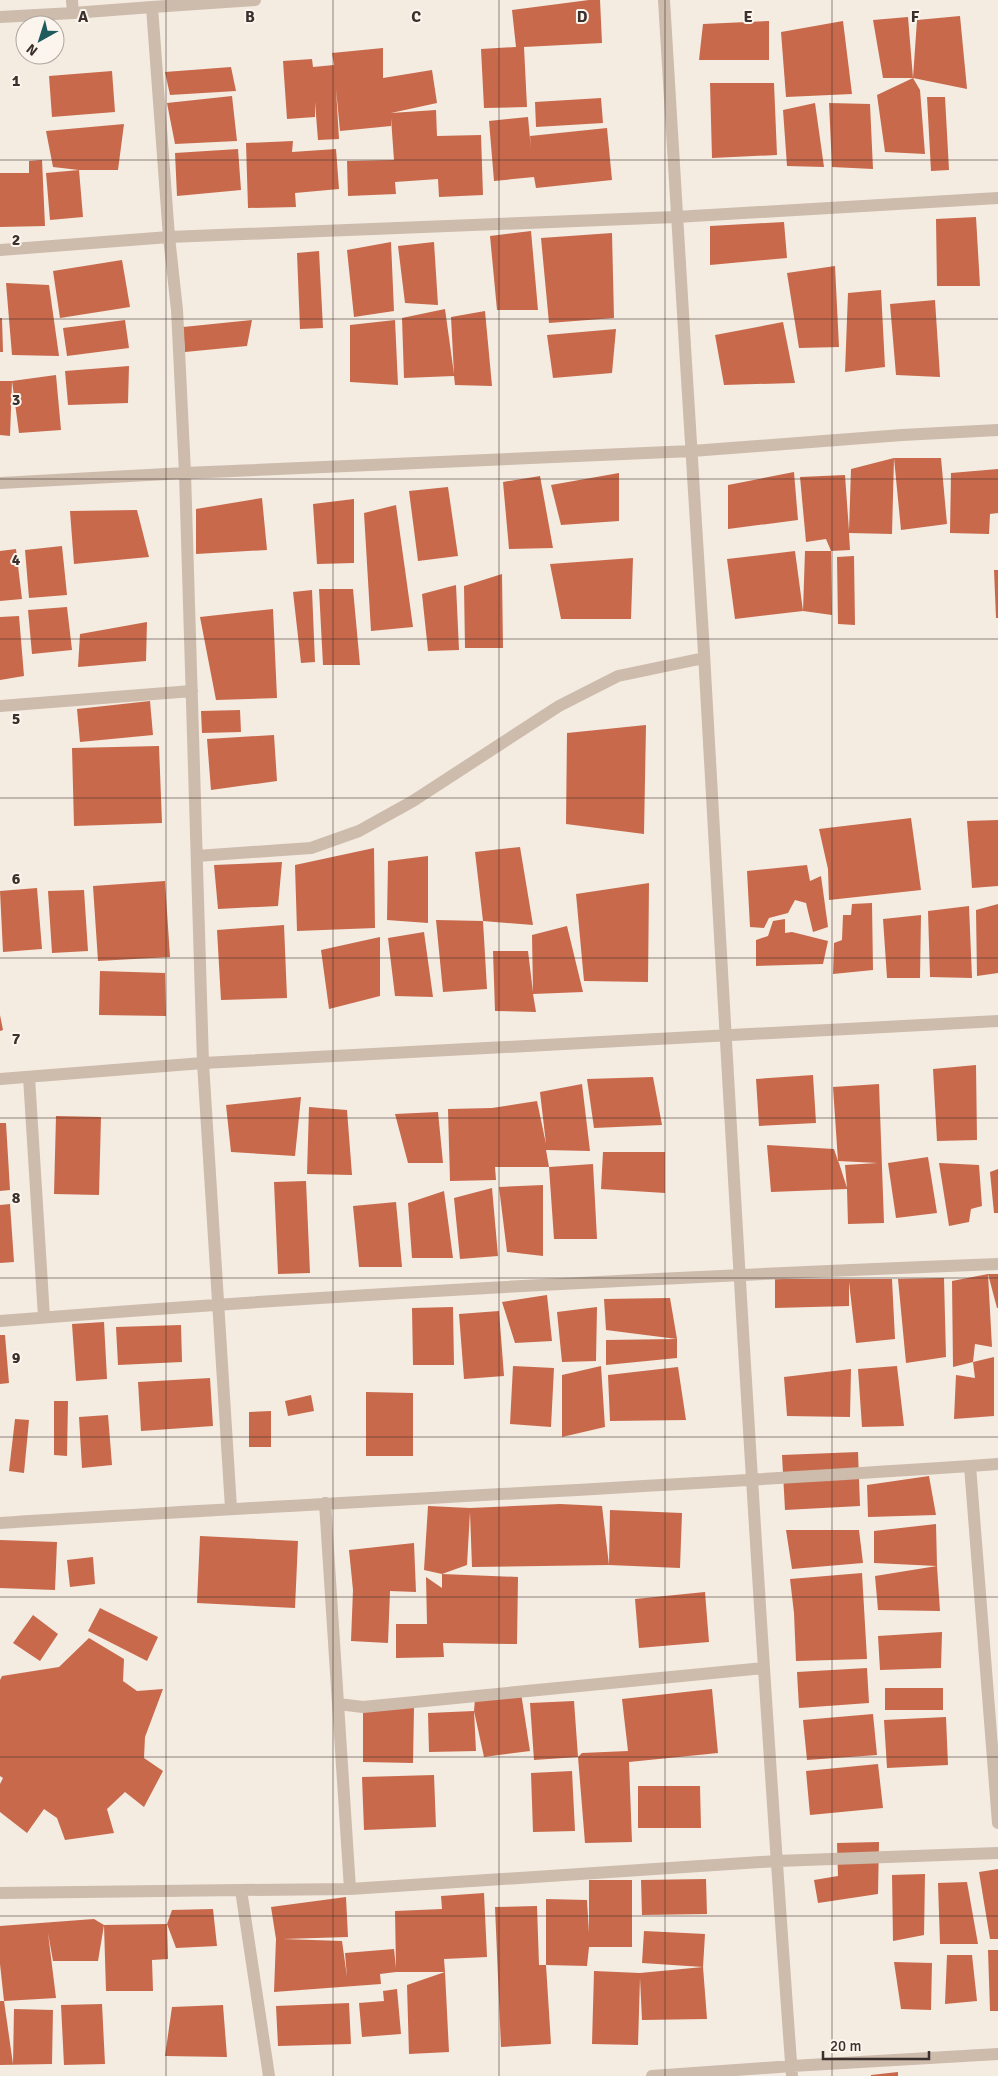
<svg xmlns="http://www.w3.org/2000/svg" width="998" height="2076" font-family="Signika,sans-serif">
<rect width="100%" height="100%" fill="#f4ebe1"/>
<path fill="#c8694b" d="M589,0H600L602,43L524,47L527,107L484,108L481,49L516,47L512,10Z
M960,16L967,89L913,78L920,90L925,154L885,152L877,95L913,78H883L873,20L908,17L913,78L917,20Z
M769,21V60H699L703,24Z
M843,21L852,94L786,97L781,32Z
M383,48V78L432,70L437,103L391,113L436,110L437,136L481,135L483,195L439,197L438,179L395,182L396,194L348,196L347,161L394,160L391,118V126L340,131L336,89L339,139L318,140L315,102V117L287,119L283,61L312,59L313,67L334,65L332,53Z
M231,67L236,91L170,95L165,72Z
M112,71L115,112L52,117L49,76Z
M710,83H774L777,155L712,158Z
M232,96L237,141L175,144L167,103Z
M927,97H945L949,170L931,171Z
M601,98L603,123L536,127L535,102Z
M815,103L824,167L787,166L783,110Z
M829,103L870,104L873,169L832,167Z
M528,117L531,150L530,136L607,128L612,180L536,188L534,177L494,181L489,121Z
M124,124L118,170H79L83,217L50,220L46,173L79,170L53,167L46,131Z
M293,141L292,152L336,149L339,189L295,193L296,207L248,208L246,143Z
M238,149L241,190L177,196L175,153Z
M42,160L45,226L0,227V173H29V161Z
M976,217L980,286H937L936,219Z
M784,222L787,258L710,265V226Z
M531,231L538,310H497L490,236Z
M612,233L614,318L549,323L541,238Z
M391,242L394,311L354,317L347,250Z
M434,242L438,305L405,303L398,246Z
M319,251L323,328L300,329L297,253Z
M122,260L130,307L60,318L53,271Z
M835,266L839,347L799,348L787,273Z
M6,283L49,285L59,356L12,355Z
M881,290L885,367L845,372L848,293Z
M935,300L940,377L896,375L890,304Z
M445,309L454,374L451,317L485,311L492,386L455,385L454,376L404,378L402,318Z
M0,318H2L3,352H0Z
M125,320L129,348L67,356L63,328Z
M252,320L247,346L185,352L183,327Z
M395,320L398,385L350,382V325Z
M783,322L795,383L724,385L715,335Z
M616,329L612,373L553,378L547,335Z
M129,366L128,403L68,405L65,371Z
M56,375L61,430L19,433L12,381L10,436L0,435V381H12Z
M894,458L892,534L849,533L850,550L831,551L826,539L806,542L800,477L845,475L849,531L851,469L894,458H941L947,524L901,530Z
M998,469V513L990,514L989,534L950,533L951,473Z
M794,472L798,520L728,529V485Z
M619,473V521L561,525L551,485Z
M540,476L553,548L509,549L503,482Z
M448,487L458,556L418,561L409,491Z
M262,498L267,550L196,554V509Z
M354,499V563L317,564L313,504Z
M396,505L413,627L371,631L364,513Z
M137,510L149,557L74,564L70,511Z
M62,546L67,595L29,598L25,550Z
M16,549L22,599L0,601V551Z
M795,551L803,611L735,619L727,559Z
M805,551H831L832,615L803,611Z
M854,556L855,625L838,624L837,557Z
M633,558L631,619H561L550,564Z
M994,570H998V618H996Z
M502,574L503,648H465L464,586Z
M456,585L459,650L428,651L422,594Z
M319,589H353L360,665H323Z
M312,590L315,662L301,663L293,592Z
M67,607L72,650L32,654L28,610Z
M273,609L277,698L216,700L200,617Z
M19,616L24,676L0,680V617Z
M147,622L146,661L78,667L80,634Z
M150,701L153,735L80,742L77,709Z
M240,710L241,732L202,733L201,711Z
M646,725L644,834L566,824L567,733Z
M274,735L277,781L211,790L207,739Z
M159,746L162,823L74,826L72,748Z
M911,818L921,890L829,900L828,869L819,829Z
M998,820V886L972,888L967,821Z
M520,847L533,925L483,921L475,852Z
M374,848L375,928L297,931L295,865Z
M428,856V923L387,920L388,861Z
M282,862L278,906L218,909L214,865Z
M807,865L810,881L821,876L828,927L813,932L806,903L795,900L788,913L769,918L764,928L750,927L747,871Z
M165,881L170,957L98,961L93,886Z
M649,883L648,982L584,981L576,894Z
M37,888L42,949L3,952L0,891Z
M84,890L88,951L52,953L48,891Z
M872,903L873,970L833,974L834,943L842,940L843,915H851L852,904Z
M998,904V973L977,976L976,910Z
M969,906L972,978L930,977L928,911Z
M921,915L920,978H887L883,919Z
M785,919V933L792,932L828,941L823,964L756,966V940L768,936L773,921Z
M436,920L483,921L487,989L443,992Z
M284,925L287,998L221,1000L217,930Z
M567,926L583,992L533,994L536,1012L495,1011L493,951H528L533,992L532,935Z
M424,932L433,997L395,996L388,938Z
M380,937V996L329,1009L321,950Z
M100,971L165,973L166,1016L99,1015Z
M0,1015L3,1030L0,1031Z
M976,1065L977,1140L937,1141L933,1069Z
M813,1075L816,1123L759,1126L756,1079Z
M653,1077L662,1125L594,1128L587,1079Z
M582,1084L590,1151L546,1150L549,1167H495L496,1180L450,1181L448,1109L492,1108L537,1101L546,1144L540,1092Z
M879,1084L884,1223L848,1224L847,1189L771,1192L767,1145L834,1149L838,1161L839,1163L847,1188L845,1165L878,1163L838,1161L833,1087Z
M301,1097L295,1156L231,1152L226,1105Z
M309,1107L347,1110L352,1175L307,1174Z
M438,1112L443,1163H408L395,1114Z
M56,1116L101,1117L99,1195L54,1194Z
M0,1123H6L10,1190L0,1191Z
M603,1152H665V1193L601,1189Z
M928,1157L937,1213L896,1218L888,1163Z
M939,1163L979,1165L982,1206L971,1209L969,1222L949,1226Z
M593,1164L597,1239H554L549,1167Z
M998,1169V1213H994L990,1172Z
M306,1181L310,1273L278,1274L274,1182Z
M543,1185V1256L507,1252L499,1187Z
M492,1188L498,1256L460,1259L454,1198Z
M444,1191L453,1258H412L408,1203Z
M396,1202L402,1267H359L353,1206Z
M10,1204L14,1262L0,1263V1205Z
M988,1274H998V1308H997Z
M988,1274L992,1347L975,1344L973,1362L953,1367L952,1281Z
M944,1278L946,1357L906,1363L898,1279Z
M775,1279H892L895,1339L856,1343L849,1282V1306L775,1308Z
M547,1295L552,1341L515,1343L502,1302Z
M670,1298L677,1339L606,1330L604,1299Z
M453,1307L454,1365H413L412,1308Z
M597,1307L596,1361L562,1362L557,1312Z
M499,1311L504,1376L464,1379L459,1314Z
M104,1322L107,1379L76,1381L72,1324Z
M181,1325L182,1362L118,1365L116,1327Z
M0,1335H5L9,1383L0,1384Z
M677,1339V1358L606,1365V1340Z
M994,1357V1416L954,1419L956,1375L975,1378L973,1362Z
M513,1366L554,1368L551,1427L510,1424Z
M601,1366L605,1427L562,1437V1375Z
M897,1366L904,1426L862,1427L858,1369Z
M678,1367L686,1420L610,1421L608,1375Z
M851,1369L850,1417L787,1416L784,1377Z
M210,1378L213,1426L141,1431L138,1382Z
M366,1392L413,1393V1456H366Z
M311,1395L314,1411L288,1416L285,1401Z
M54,1401H68L67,1456L54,1455Z
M271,1411V1447H249V1412Z
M108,1415L112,1465L82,1468L79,1417Z
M15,1419L29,1420L24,1473L9,1471Z
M858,1452L860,1506L785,1510L782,1455Z
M929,1476L936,1515L868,1517L867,1485Z
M560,1504L602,1506L609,1565L610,1510L682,1513L680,1568L609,1565L472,1567L470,1512L467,1565L442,1574L518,1577L517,1644L443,1643L444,1657L396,1658V1624H427L426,1577L442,1588V1574L424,1570L428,1506L470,1508Z
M936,1524L937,1566L874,1563V1531Z
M786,1530H859L863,1563L792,1569Z
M200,1536L298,1541L295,1608L197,1603Z
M0,1540L57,1542L55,1590L0,1588Z
M414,1543L416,1592L390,1591L388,1643L351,1641L353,1590L349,1550Z
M93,1557L95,1584L70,1587L67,1560Z
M937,1566L940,1611L878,1610L875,1576Z
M862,1573L867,1659L796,1661L794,1613L790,1579Z
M705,1592L709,1642L639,1648L635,1599Z
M100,1608L158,1637L147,1661L88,1631Z
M33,1615L58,1634L40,1661L13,1643Z
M942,1632L941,1668L880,1670L878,1636Z
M89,1638L124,1659L123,1681L137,1691L163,1689L145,1737L144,1758L163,1771L144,1807L125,1792L107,1809L114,1833L65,1840L57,1818L44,1809L27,1833L0,1812V1784L3,1778L0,1776V1680L2,1676L59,1667Z
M867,1668L869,1703L799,1708L797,1672Z
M885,1688H943V1710H885Z
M712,1689L718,1753L629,1762L632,1842L585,1843L578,1757L582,1753L628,1751L622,1699Z
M521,1693L530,1751L484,1757L474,1711L476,1751L429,1752L428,1713L474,1711L475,1699Z
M574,1701L578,1757L534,1760L530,1703Z
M363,1707L414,1708L413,1763L363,1762Z
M873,1714L877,1755L807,1760L803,1720Z
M946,1717L948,1765L887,1768L884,1720Z
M878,1764L883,1808L810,1815L806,1771Z
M572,1771L575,1831L533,1832L531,1773Z
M434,1775L436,1827L364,1830L362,1777Z
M638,1786H700L701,1828H638Z
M879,1842L878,1894L818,1903L814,1880L838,1876L837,1843Z
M998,1869V1939H990L979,1872Z
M925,1874L924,1935L893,1941L892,1875Z
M706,1879L707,1914L642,1915L641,1880Z
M589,1880H632V1947H589L587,1966L546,1965V1899L587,1900L589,1933Z
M967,1882L978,1944H940L938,1883Z
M484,1893L487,1957L444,1959L445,1972L449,2052L409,2054L407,1985L445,1972H396L380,1974L381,1984L274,1992L276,1939L271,1907L346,1897L348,1937L283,1939L342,1941L347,1977L345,1953L394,1949L396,1968L395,1911L442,1909L441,1896Z
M537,1906L539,1965H546L551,2044L501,2047L495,1907Z
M213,1909L217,1946L176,1948L167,1924L168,1959L152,1960L153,1991H106L104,1925L98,1961H53L48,1933L56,1998L4,2001L0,1964V1926L94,1919L104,1925L167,1924L172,1910Z
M644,1931L705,1934L703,1967L707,2019L642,2020L640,1978L638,2045L592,2044L594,1971L640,1973L703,1967L642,1963Z
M988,1950H998V2011H990Z
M947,1955H972L977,2001L945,2004Z
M894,1962L932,1963L931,2010L901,2009Z
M397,1989L401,2034L362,2037L359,2003L384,2001L383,1991Z
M0,2001H4L13,2064L14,2009L53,2010L52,2064L0,2065Z
M349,2003L351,2044L278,2046L276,2006Z
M102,2004L105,2064L64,2065L61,2005Z
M223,2005L227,2057L165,2056L172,2007Z
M898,2072V2076H871V2075Z"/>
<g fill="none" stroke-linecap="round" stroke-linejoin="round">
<path stroke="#cdbbac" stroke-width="12" d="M72,0L73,13L152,7L169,237L177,310L185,473L203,1063L231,1508
M664,0C675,212 691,424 703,636C730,1116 757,1597 792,2076
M152,7L255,0
M0,17L73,13
M0,250L169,237L676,217L998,198
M0,483L185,473L692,451L902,435L998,430
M0,706L192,691
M197,856L311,848L359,831L413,801L559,706L618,676L704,658
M29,1077L44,1317
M0,1079L203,1063L998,1021
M0,1321C332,1294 665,1277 998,1264
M970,1466L998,1823
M325,1503L350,1889
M0,1523C333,1502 665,1487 998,1464
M338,1704L363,1707L764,1668
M241,1890L350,1889L777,1861L998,1853
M0,1893L241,1890L269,2076
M652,2076L792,2066L998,2054"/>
</g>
<path fill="none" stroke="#3b302b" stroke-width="1" stroke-opacity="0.55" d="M166,0V2076M333,0V2076M499,0V2076M665,0V2076M832,0V2076M0,160H998M0,319H998M0,479H998M0,639H998M0,798H998M0,958H998M0,1118H998M0,1278H998M0,1437H998M0,1597H998M0,1757H998M0,1916H998"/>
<g font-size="16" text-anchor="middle" font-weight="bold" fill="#3b302b" stroke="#fbf5ee" stroke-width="4" stroke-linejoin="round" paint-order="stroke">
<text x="83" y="22">A</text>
<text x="250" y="22">B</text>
<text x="416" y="22">C</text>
<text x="582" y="22">D</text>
<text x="748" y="22">E</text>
<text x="915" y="22">F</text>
<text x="16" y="86">1</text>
<text x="16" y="245">2</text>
<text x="16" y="405">3</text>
<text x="16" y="565">4</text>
<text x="16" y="724">5</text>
<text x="16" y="884">6</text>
<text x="16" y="1044">7</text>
<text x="16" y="1203">8</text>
<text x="16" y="1363">9</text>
</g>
<g transform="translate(40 40) rotate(219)"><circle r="24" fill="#fbf5ee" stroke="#aea6a0"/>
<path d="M0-4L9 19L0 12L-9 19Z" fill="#1f5a5e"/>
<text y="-8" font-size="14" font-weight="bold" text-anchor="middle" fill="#3b302b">N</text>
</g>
<path d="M823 2051v8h106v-8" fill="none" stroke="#3b302b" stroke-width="2.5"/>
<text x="830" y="2051" font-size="15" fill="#3b302b" stroke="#fbf5ee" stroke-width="4" paint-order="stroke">20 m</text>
</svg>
